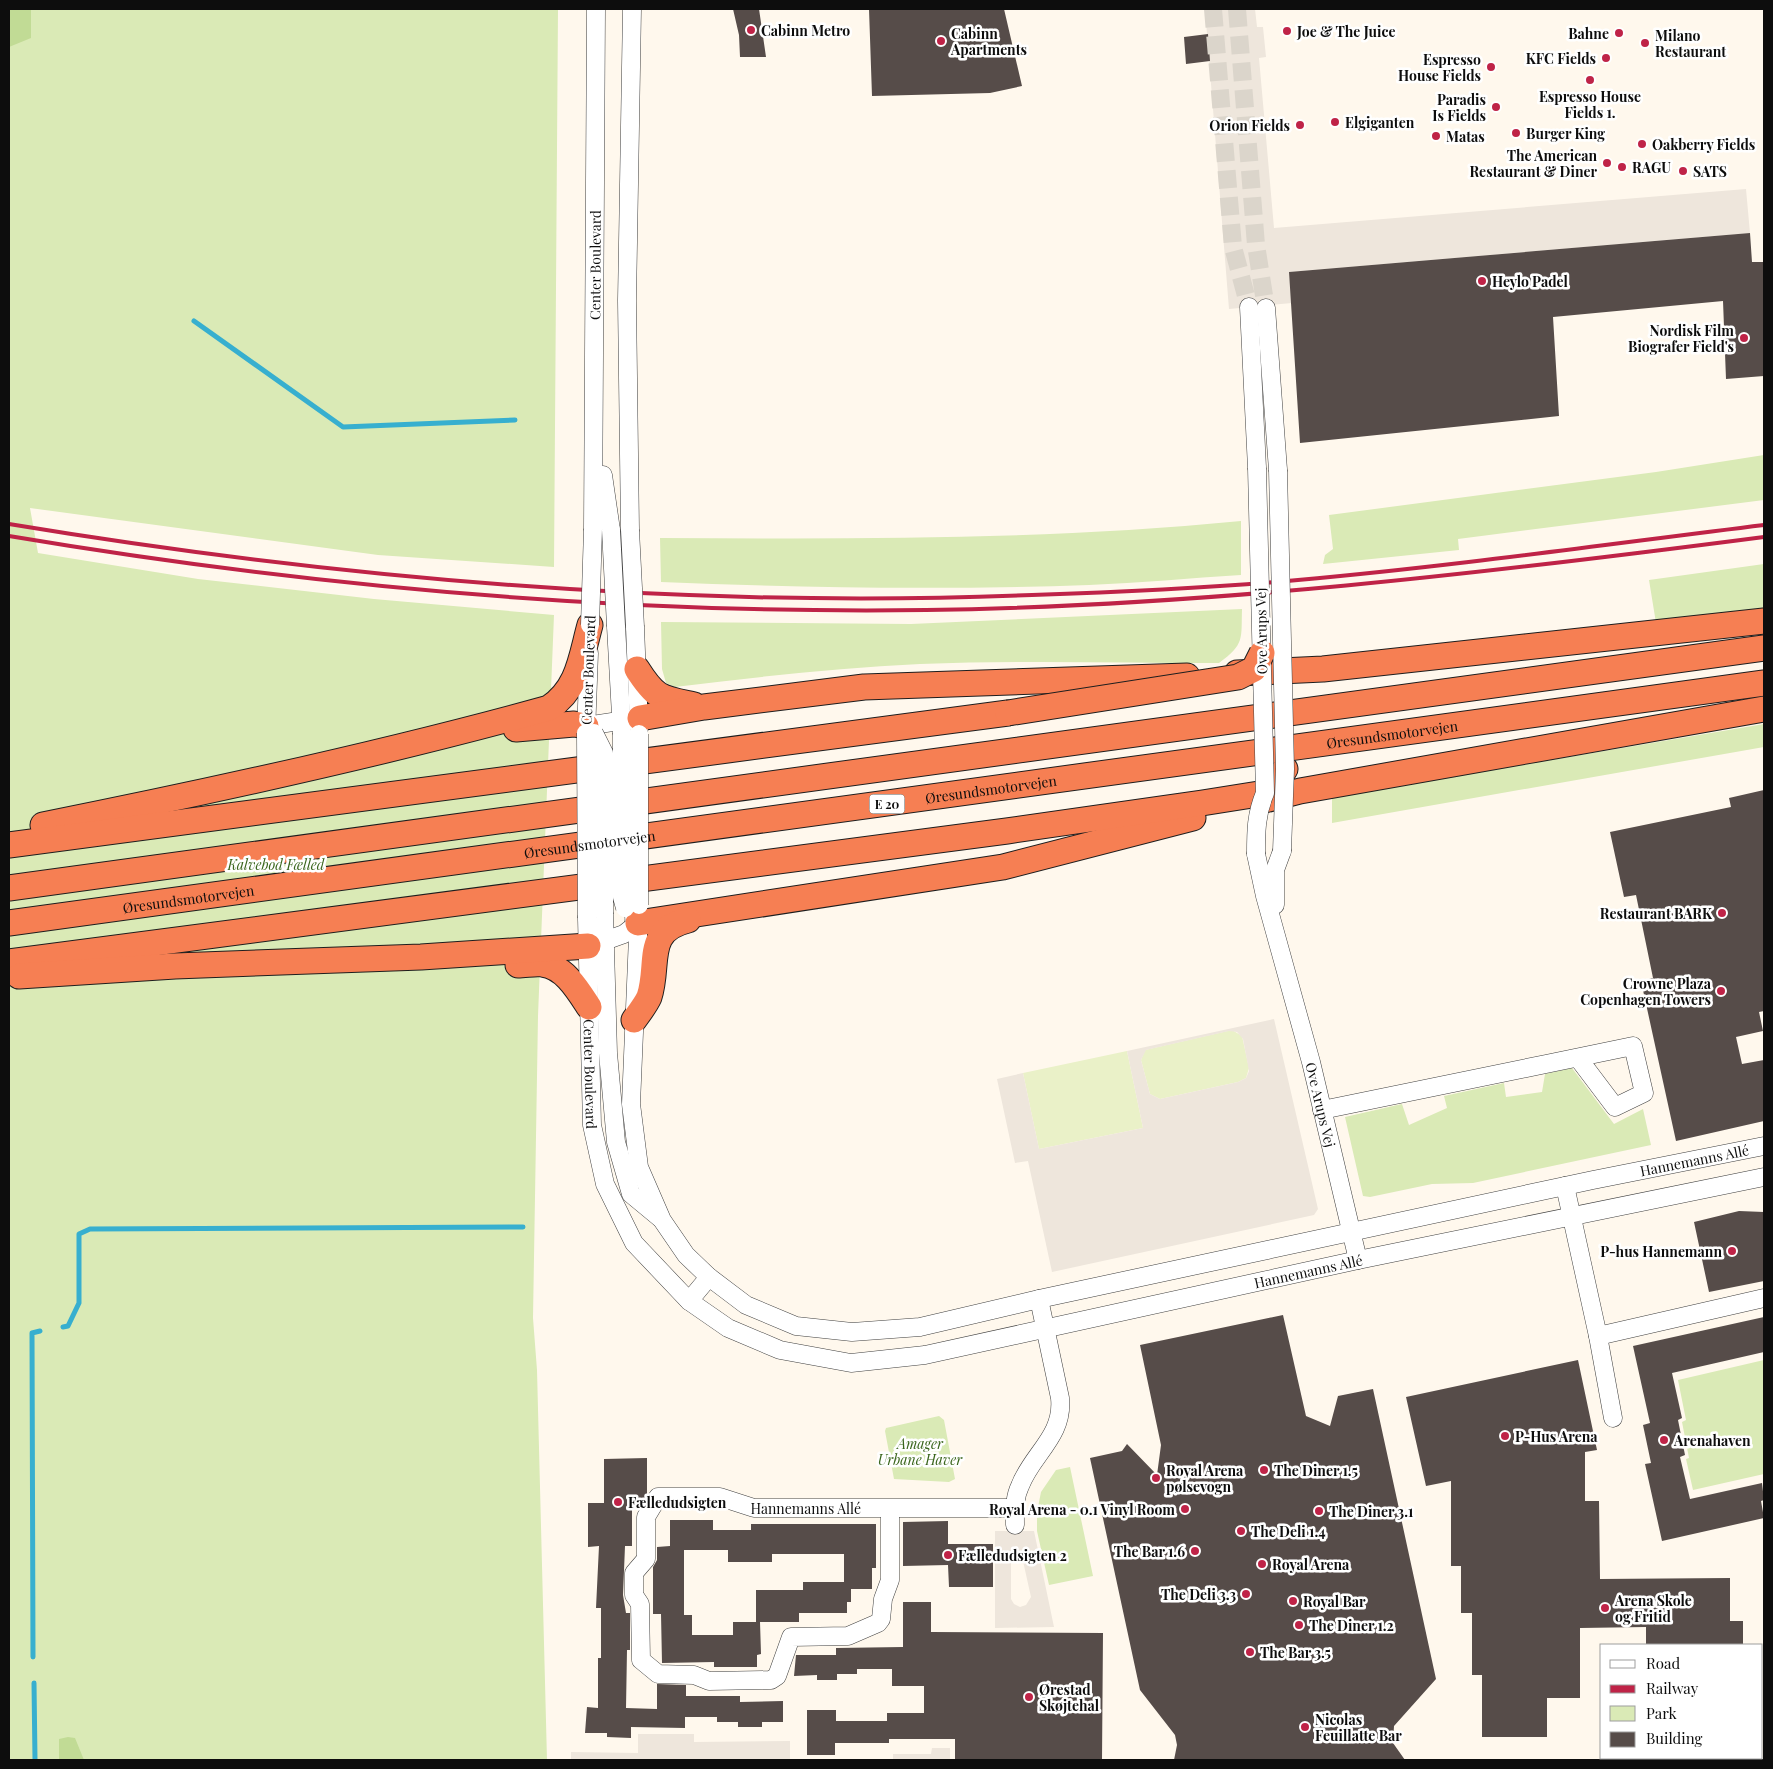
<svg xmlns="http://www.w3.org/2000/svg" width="1773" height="1769" font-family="'Playfair Display',serif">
<rect width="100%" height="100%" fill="#fff8ed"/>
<path fill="#daeab6" d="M9,9H558L554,567L378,555L30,508L38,553L198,579L374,599L554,615L538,1016L533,1318L537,1370L547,1760H9Z
M1764,455V500L1458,539L1459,550L1323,564L1325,555L1333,549L1329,515L1656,472Z
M1241,521V575C1190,578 1140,583 1089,585C947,590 803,588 661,582L660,538C854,539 1048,540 1241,521Z
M1764,564V611L1656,623L1649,580Z
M1242,609C1241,639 1245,644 1219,663C1120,663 1020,660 920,664C838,668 756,677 675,687L666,683L662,669L661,622L911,624Z
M1764,724V747L1332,823V797Z
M1572,1068L1614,1124L1643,1109L1651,1145L1473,1183L1432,1184L1370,1197L1363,1196L1345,1117L1402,1104L1409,1125L1447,1108L1444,1096L1504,1083L1506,1097L1542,1092L1545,1074Z
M1764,1360V1474L1693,1490L1686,1459L1689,1458L1682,1422L1686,1420L1678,1380Z
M939,1416L944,1420L955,1479L949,1482L894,1479L885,1431L886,1428Z
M1070,1467L1093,1576L1049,1585L1037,1531V1512L1041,1492L1056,1470Z"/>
<path fill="#c1db95" d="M9,9H31V38L9,47Z
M68,1737L75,1738L84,1760H59V1739Z"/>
<path fill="#eaf1c8" d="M1232,1030L1242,1036L1249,1068L1246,1078L1238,1082L1160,1099L1150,1094L1141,1060L1145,1050Z
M1127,1051L1143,1128L1039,1149L1023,1073Z"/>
<path fill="#eee6dc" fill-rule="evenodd" d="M1205,9H1255L1257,27H1263L1266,57L1259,58L1274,228L1746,189L1750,233L1289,272L1292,303L1229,309Z
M1274,1019L1318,1209L1314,1215L1052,1272L1028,1161L1015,1163L997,1079L1023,1073L1039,1149L1143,1128L1127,1051ZM1229,1031L1237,1032L1243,1039L1249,1071L1246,1078L1238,1082L1160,1099L1150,1094L1141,1060L1146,1050Z
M995,1531H1034L1054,1627L995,1628ZM1016,1557L1023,1561L1031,1597L1026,1605L1020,1607L1014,1604L1011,1599V1563Z
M638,1734H694V1742L790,1741V1760H571V1752L638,1753Z
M932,1748H950V1760H893V1754H931Z"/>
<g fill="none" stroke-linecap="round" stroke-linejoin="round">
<path stroke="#37afcf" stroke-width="5" d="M194,321L343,427L515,420
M63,1327L68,1326L79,1303V1234L90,1229L523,1227
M33,1657L32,1333L40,1331
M34,1683L35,1760"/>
</g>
<path fill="#564c49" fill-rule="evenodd" d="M733,9H759L766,57H740L739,35Z
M869,9H1004L1022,86L990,93L872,96Z
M1208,34L1210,61L1186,64L1184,37Z
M1750,233L1752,262H1764V376L1726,379L1723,301L1553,317L1559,416L1300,443L1289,272Z
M1764,790V1011L1759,1012L1763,1031L1736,1037L1742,1064L1764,1060V1121L1676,1141L1641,981L1653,978L1636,895L1624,897L1610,832L1731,807L1729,798Z
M1739,1211L1764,1212V1281L1709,1292L1694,1222Z
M1283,1315L1306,1416L1330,1426L1338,1396L1373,1389L1436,1679L1394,1726L1393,1743L1405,1760H1174L1177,1745L1175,1735L1140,1690L1090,1458L1122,1451L1127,1444L1157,1475L1161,1445L1140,1345Z
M1764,1317V1352L1672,1373L1682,1418L1678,1420L1685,1455L1680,1457L1690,1499L1762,1483L1764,1500L1761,1501L1764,1518L1662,1541L1645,1464L1651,1463L1643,1425L1650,1423L1633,1346Z
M1578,1360L1597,1450L1585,1452V1501H1599L1600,1579L1730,1578V1621H1743V1645H1646V1627L1580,1628V1698H1547V1737H1482V1675H1472V1613H1461V1566H1451V1481L1426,1486L1406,1397Z
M647,1458V1494L643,1501H632V1546H625L623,1595L626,1613H630V1650H627L626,1708L657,1709V1684L686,1685V1696H740V1702L783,1701V1722H762V1727H738V1722H717V1717H685V1728L631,1727V1738L607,1737V1733H585L587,1707L598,1708V1658H601V1608H596L599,1546L588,1547V1503H604V1459Z
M670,1520H713V1530H751V1524H876V1568H872V1589H851V1602H847V1613H799V1622H760L761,1654L757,1655V1667H714V1662L662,1663L661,1614H653V1567L657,1560V1547L670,1546ZM684,1550H728V1562H772V1554H844V1582H803V1590H756V1622H758H733V1635H692V1615H684Z
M948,1521V1544H993V1587H949L948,1565L903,1566V1522Z
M903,1602H931V1632L1103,1633L1102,1760H955V1739H889V1743H835V1755H807V1710H836V1721H887V1713H924V1686H892V1669H857V1674H837V1680H817V1675L794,1676L796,1655H836V1648L903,1647Z"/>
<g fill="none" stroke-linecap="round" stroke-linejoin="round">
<path stroke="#dbd5cb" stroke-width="18" stroke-dasharray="18 9" stroke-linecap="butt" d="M1213,9L1233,247L1249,307
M1237,9L1256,245L1266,308"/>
<defs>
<g id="minor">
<path d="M1249,307L1257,468"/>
<path d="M1266,308L1278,470"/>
<path d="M603,475L611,530"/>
<path id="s1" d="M593,529L596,9"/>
<path d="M630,530L627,301L632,9"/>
<path d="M616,626L622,733"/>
<path d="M635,627L639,728"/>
<path d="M586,726L632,719"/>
<path d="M586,733L589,653"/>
<path id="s2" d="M1256,854L1265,896L1311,1062L1358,1260"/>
<path d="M1275,905V870L1282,851"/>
<path id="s3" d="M639,913L631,1104L639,1167L662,1220L686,1255L709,1277L746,1305L796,1326L852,1332L920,1327L1039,1299L1593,1180L1764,1146"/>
<path d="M604,914L608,1053L616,1142L631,1194L660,1218"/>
<path id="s4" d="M587,918L592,1125L605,1184L634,1243L689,1301L728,1328L780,1350L851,1363L925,1355L1358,1260L1764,1177"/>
<path d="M596,944L624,934L638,923L634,918"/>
<path d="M1322,1110L1546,1064L1633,1046L1644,1093L1615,1107L1578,1058"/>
<path d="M1565,1186L1598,1336L1613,1418"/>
<path d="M689,1301L709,1277"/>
<path d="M1598,1336L1764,1298"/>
<path id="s5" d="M890,1508V1580L883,1599L881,1619L878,1623L848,1636L791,1637L777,1676L771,1680L709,1681L694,1675L658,1674L641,1660L640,1604L634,1595V1573L646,1559V1517L658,1497H720L754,1508H1015"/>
<path d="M1015,1525C1015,1511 1014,1498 1020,1486C1032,1454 1064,1436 1060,1398L1039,1299"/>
</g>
<g id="highway">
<path d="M637,669C656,699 661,698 694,705"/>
<path d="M1237,673L1323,669L1764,621"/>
<path d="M640,718L704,707L864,687L1187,676"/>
<path d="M516,729L574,724L586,726"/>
<path d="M1261,801L1300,791L1764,709"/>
<path d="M43,825C213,791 383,754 549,708C579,688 581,657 590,625"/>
<path d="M9,845L1008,713"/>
<path d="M9,888L1764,648"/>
<path id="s6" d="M9,923L1764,683"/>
<path d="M638,923L1003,867L1193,818"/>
<path d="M9,962L1007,831L1202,803L1265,793L1276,783L1285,769"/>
<path d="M518,965C526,965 535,963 542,964C564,966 578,990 589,1007"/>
<path d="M19,976L175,966L421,957L588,946"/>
<path d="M634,1020C639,1013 646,1004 649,997C660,964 643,931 688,920"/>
</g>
</defs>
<use href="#minor" stroke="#404040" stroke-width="19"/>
<use href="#highway" stroke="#1e1e1e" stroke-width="27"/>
<use href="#minor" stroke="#fff" stroke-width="18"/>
<use href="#highway" stroke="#f67f53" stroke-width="25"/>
<path stroke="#bf2347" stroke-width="4" d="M9,524C347,580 689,609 1032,595C1121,592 1210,588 1298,580C1454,566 1609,544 1764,525
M9,536C312,587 618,614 926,610C1207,606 1486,573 1764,537"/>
<defs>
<path id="minor-bridge" d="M1278,470L1285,769L1282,851
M611,530L616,626
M630,530L635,627
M590,625L593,529
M586,733L587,918
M594,733L604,753V914
M622,733V897L625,908
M1256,854C1256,832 1256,814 1265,793L1257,468
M639,905V734"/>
<path id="highway-bridge" d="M1008,713L1238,677L1254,669L1262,653"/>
</defs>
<use href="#minor-bridge" stroke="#404040" stroke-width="19" stroke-linecap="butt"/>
<use href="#highway-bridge" stroke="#1e1e1e" stroke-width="27" stroke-linecap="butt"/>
<use href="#minor-bridge" stroke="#fff" stroke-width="18"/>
<use href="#highway-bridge" stroke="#f67f53" stroke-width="25"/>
</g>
<g fill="#bf2347" stroke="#fff" stroke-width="2">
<circle cx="751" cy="30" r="5"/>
<circle cx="1287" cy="31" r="5"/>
<circle cx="1619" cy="33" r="5"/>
<circle cx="941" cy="41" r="5"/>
<circle cx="1645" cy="43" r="5"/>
<circle cx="1606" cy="58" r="5"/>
<circle cx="1491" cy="67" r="5"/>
<circle cx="1590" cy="80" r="5"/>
<circle cx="1496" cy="107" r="5"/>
<circle cx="1335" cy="122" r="5"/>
<circle cx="1300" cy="125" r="5"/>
<circle cx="1516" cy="133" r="5"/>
<circle cx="1436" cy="136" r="5"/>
<circle cx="1642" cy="144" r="5"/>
<circle cx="1607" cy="163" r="5"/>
<circle cx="1622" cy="167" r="5"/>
<circle cx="1683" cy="171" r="5"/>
<circle cx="1482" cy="281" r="5"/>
<circle cx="1744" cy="338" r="5"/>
<circle cx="1722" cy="913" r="5"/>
<circle cx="1721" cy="991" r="5"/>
<circle cx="1732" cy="1251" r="5"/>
<circle cx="1505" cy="1436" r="5"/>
<circle cx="1664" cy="1440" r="5"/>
<circle cx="1264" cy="1470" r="5"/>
<circle cx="1156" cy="1478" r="5"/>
<circle cx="618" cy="1502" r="5"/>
<circle cx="1185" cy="1509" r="5"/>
<circle cx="1319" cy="1511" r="5"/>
<circle cx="1241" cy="1531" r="5"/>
<circle cx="1195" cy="1551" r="5"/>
<circle cx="948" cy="1555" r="5"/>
<circle cx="1262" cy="1564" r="5"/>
<circle cx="1246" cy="1594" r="5"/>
<circle cx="1293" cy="1601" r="5"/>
<circle cx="1605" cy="1608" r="5"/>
<circle cx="1299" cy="1625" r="5"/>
<circle cx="1250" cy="1652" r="5"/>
<circle cx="1029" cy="1697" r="5"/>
<circle cx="1305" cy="1727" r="5"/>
</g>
<g text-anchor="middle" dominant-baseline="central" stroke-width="5" stroke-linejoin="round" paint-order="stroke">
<rect fill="#fff" stroke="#565656" stroke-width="1" x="869.5" y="794.5" width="35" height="19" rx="4"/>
<g font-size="12" font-weight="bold" fill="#0d0d0d">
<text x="887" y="804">E 20</text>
</g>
<g font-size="14" font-weight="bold" fill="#0d0d0d" stroke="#fff" text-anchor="start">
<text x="761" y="30">Cabinn Metro</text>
<text x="1297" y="31">Joe &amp; The Juice</text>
<text x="951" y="33">Cabinn<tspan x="951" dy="16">Apartments</tspan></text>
<text x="1609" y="33" text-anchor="end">Bahne</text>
<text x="1655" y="35">Milano<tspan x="1655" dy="16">Restaurant</tspan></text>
<text x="1596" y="58" text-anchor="end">KFC Fields</text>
<text x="1481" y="59" text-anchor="end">Espresso<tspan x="1481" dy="16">House Fields</tspan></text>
<text x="1590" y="96" text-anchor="middle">Espresso House<tspan x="1590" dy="16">Fields 1.</tspan></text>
<text x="1486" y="99" text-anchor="end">Paradis<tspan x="1486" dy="16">Is Fields</tspan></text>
<text x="1345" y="122">Elgiganten</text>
<text x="1290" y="125" text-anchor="end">Orion Fields</text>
<text x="1526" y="133">Burger King</text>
<text x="1446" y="136">Matas</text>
<text x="1652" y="144">Oakberry Fields</text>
<text x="1597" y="155" text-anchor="end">The American<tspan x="1597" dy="16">Restaurant &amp; Diner</tspan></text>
<text x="1632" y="167">RAGU</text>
<text x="1693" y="171">SATS</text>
<text x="1492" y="281">Heylo Padel</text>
<text x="1734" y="330" text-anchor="end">Nordisk Film<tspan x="1734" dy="16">Biografer Field's</tspan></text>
<text x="1712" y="913" text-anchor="end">Restaurant BARK</text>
<text x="1711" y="983" text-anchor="end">Crowne Plaza<tspan x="1711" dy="16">Copenhagen Towers</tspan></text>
<text x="1722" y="1251" text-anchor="end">P-hus Hannemann</text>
<text x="1515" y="1436">P-Hus Arena</text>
<text x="1674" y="1440">Arenahaven</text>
<text x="1166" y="1470">Royal Arena<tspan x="1166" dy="16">pølsevogn</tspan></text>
<text x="1274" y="1470">The Diner 1.5</text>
<text x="628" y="1502">Fælledudsigten</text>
<text x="1175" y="1509" text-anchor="end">Royal Arena - 0.1 Vinyl Room</text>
<text x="1329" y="1511">The Diner 3.1</text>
<text x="1251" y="1531">The Deli 1.4</text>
<text x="1185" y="1551" text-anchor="end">The Bar 1.6</text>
<text x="958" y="1555">Fælledudsigten 2</text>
<text x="1272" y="1564">Royal Arena</text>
<text x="1236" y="1594" text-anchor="end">The Deli 3.3</text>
<text x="1615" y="1600">Arena Skole<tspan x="1615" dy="16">og Fritid</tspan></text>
<text x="1303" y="1601">Royal Bar</text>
<text x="1309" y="1625">The Diner 1.2</text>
<text x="1260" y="1652">The Bar 3.5</text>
<text x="1039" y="1689">Ørestad<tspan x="1039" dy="16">Skøjtehal</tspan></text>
<text x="1315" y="1719">Nicolas<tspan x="1315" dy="16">Feuillatte Bar</tspan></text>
</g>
<g font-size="14" fill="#0d0d0d" stroke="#fff">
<text stroke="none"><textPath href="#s1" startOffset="264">Center Boulevard</textPath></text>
<text transform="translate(1261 631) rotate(-91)">Ove Arups Vej</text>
<text transform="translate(588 670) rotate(-88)">Center Boulevard</text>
<text stroke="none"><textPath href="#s6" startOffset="1396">Øresundsmotorvejen</textPath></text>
<text stroke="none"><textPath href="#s6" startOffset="991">Øresundsmotorvejen</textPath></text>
<text stroke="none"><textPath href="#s6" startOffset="586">Øresundsmotorvejen</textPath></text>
<text stroke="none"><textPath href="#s6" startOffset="181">Øresundsmotorvejen</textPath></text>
<text stroke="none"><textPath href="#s4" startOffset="156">Center Boulevard</textPath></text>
<text stroke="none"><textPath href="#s2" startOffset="259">Ove Arups Vej</textPath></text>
<text stroke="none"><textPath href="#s3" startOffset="1404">Hannemanns Allé</textPath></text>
<text stroke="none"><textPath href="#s4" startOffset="1056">Hannemanns Allé</textPath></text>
<text stroke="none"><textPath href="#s5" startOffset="714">Hannemanns Allé</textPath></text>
</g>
<g font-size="14" font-style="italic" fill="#39651c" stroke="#fff">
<text x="276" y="864">Kalvebod Fælled</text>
<text x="920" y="1443">Amager<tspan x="920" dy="16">Urbane Haver</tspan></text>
</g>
</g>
<rect width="1773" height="1769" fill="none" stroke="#0d0d0d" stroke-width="20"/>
<rect x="1600" y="1644" width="162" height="115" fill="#ffffff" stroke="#9e9e9e"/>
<rect x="1610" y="1660" width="25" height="8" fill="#ffffff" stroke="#9e9e9e"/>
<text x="1646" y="1669" font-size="15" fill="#0d0d0d">Road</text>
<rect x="1610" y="1685" width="25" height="8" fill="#bf2347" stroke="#9e9e9e"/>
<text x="1646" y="1694" font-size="15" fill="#0d0d0d">Railway</text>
<rect x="1610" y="1706" width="25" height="15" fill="#daeab6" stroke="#9e9e9e"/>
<text x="1646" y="1719" font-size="15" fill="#0d0d0d">Park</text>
<rect x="1610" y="1732" width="25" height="15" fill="#564c49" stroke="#9e9e9e"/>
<text x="1646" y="1744" font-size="15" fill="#0d0d0d">Building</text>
</svg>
